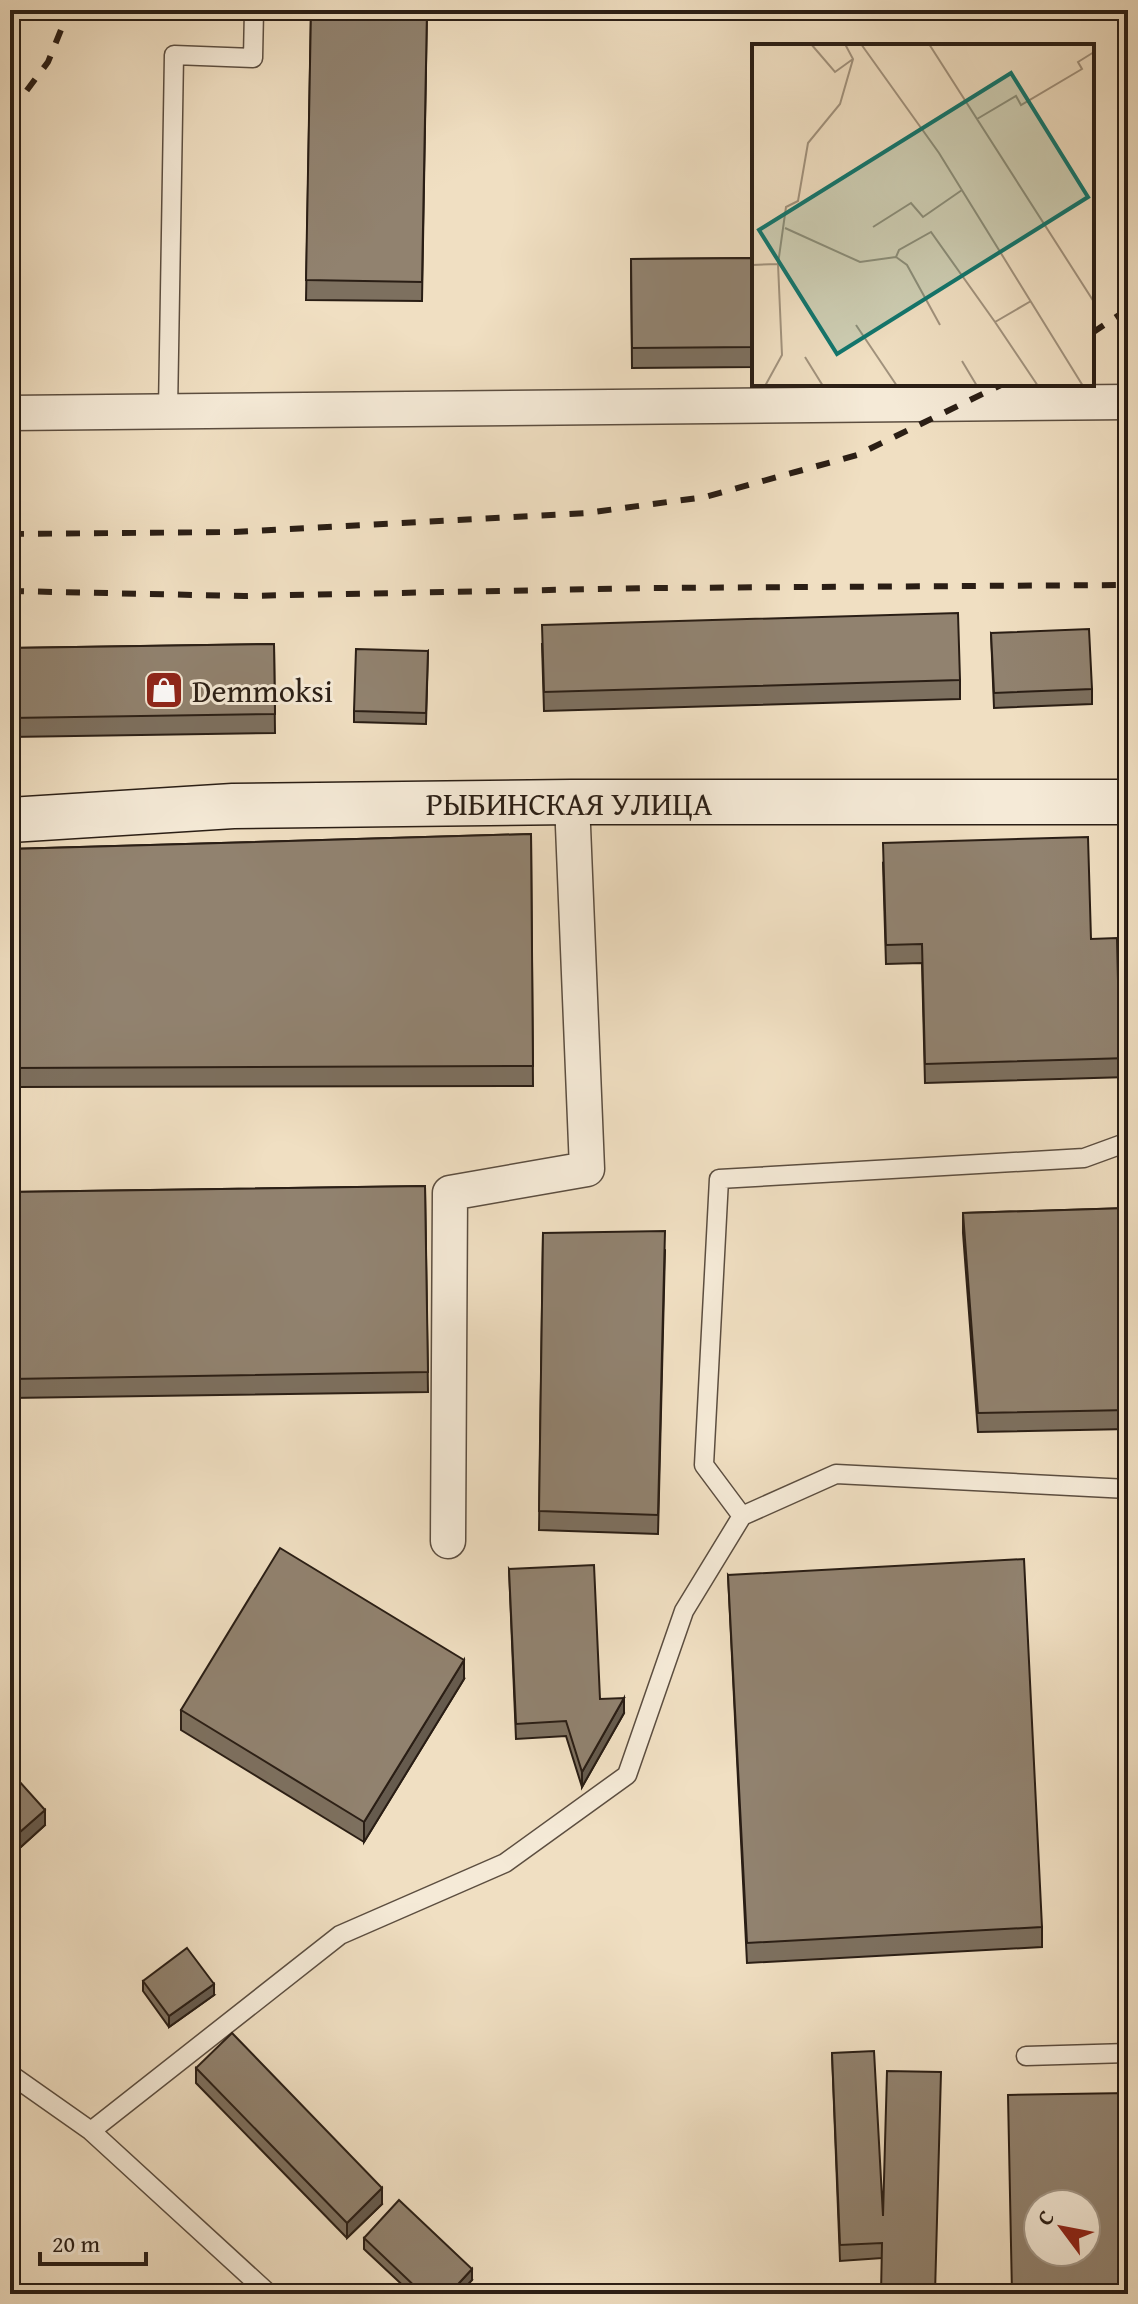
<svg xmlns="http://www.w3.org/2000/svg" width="1138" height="2304" font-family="'Gentium Book Plus',serif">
<rect width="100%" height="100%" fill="#f0dfc2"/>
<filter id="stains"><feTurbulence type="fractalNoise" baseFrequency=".0025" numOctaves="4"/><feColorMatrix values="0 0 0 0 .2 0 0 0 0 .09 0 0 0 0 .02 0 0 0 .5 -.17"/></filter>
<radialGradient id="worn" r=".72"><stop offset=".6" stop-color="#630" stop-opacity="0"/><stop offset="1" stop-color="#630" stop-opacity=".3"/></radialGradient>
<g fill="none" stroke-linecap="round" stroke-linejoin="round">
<defs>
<path id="service" d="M168,411L174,55L253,58L254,10
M1128,1142L1084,1158L719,1179L704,1465L742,1516L836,1474L1128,1489
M1026,2056L1128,2053
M10,2074L91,2131L269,2294
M91,2131L340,1935L505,1863L627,1775L684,1611L742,1516"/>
<path id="minor" d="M10,413L1128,402
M448,1541L450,1193L587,1169L572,802"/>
<path id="secondary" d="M10,820L233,806L572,802H1128"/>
</defs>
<use href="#service" stroke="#5c4e40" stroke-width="21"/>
<use href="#minor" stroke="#5c4e40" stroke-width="37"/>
<use href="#secondary" stroke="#2a1e15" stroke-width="47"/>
<use href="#service" stroke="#f5ead7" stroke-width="18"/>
<use href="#minor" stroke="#f5ead7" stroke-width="34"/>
<use href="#secondary" stroke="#f5ead7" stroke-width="44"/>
<path stroke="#2a1e15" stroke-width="6" stroke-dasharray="14 14" stroke-linecap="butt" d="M10,113L48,62L69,10
M1092,333L1128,309
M10,534L234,532L586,513L705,497L857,455L1003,384
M10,591L244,596L651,588L1128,585"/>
</g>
<path fill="#7d705f" stroke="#2a1e15" stroke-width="2" d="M311,10H427L422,301L306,300Z
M754,258V367L632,368L631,259Z
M991,633L1092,689V704L994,708Z
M274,644L275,733L10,737V648Z
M542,644L960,680V699L544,711Z
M428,651L426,724L354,722V711Z
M531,834L533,1086L10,1087V849Z
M883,863L1091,939L1118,980L1128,979V1077L925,1083L922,963L886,964Z
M425,1186L428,1392L10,1398V1192Z
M1128,1208V1429L978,1432L963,1233V1213Z
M543,1233L665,1250L658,1534L539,1530Z
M509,1569L600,1699L624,1713L582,1787L566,1736L516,1739Z
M728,1575L1042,1927V1947L747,1963Z
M464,1679L364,1842L181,1730V1710Z
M10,1771L45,1825L12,1855L10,1852Z
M143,1981L214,1995L169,2027L143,1991Z
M832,2053L883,2216L882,2258L840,2261Z
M196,2068L382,2204L347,2238L196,2083Z
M364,2238L472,2280L459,2294H412L364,2249Z"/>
<path fill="#665b4e" stroke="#2a1e15" stroke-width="2" d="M464,1660V1679L364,1842V1822Z
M624,1698V1713L582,1787V1772Z
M45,1810V1825L12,1855V1839Z
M214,1984V1995L169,2027V2016Z
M382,2188V2204L347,2238V2223Z
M472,2269V2280L459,2294H449Z"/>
<path fill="#91826f" stroke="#2a1e15" stroke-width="2" fill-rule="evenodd" d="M311,10H427L422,282L306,280Z
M754,258V347L632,348L631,259Z
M958,613L960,680L544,692L542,625Z
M1089,629L1092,689L994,693L991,633Z
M274,644L275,714L10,718V648Z
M356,649L428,651L426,713L354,711Z
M531,834L533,1066L10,1068V849Z
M1088,837L1091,939L1117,938L1118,980L1128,979V1058L925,1064L922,944L886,945L883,843Z
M425,1186L428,1372L10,1379V1192Z
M1128,1208V1410L978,1413L963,1213Z
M665,1231L658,1515L539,1511L543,1233Z
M280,1548L464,1660L364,1822L181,1710Z
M1024,1559L1042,1927L747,1943L728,1575Z
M594,1565L600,1699L624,1698L582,1772L566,1721L516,1724L509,1569Z
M10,1771L45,1810L12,1839L10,1837Z
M187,1948L214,1984L169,2016L143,1981Z
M232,2033L382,2188L347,2223L196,2068Z
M874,2051L883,2216L887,2071L941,2072L935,2294H881L882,2243L840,2245L832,2053Z
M1128,2093V2294H1012L1008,2095ZM1038,2204H1086V2252H1038Z
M399,2200L472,2269L449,2294H423L364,2238Z"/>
<defs>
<symbol id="shop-square" viewBox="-11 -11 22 22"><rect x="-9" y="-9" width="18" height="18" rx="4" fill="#8f2418" stroke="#f5ead7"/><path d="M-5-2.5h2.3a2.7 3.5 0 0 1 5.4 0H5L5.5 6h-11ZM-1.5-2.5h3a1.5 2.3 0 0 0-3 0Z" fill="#fff"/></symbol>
</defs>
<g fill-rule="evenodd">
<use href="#shop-square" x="142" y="668" width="44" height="44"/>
</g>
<g text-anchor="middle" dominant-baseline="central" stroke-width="6" stroke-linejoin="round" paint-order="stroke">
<g font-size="32" fill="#2a1e15" stroke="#f5ead7" text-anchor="start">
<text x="192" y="690">Demmoksi</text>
</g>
<g font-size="32" fill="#2a1e15" stroke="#f5ead7">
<text x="569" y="803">РЫБИНСКАЯ УЛИЦА</text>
</g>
</g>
<g transform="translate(752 44)">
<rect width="342" height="342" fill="#f0dfc2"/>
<path fill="none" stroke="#a1927d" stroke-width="2" d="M59,0L83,28L101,15M109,0L187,109L331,342M177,0L342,258M225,75L264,52L269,61L330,25L326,18L342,8M121,183L159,159L171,173L210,146M33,184L108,218L144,213M0,221L26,220L34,163L46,157L56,99L88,60L101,15L93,0M243,278L286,342M104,281L145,342M188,281L155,221L144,213L147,206L179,188L243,278L279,257M53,313L71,342M210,317L225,342M13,342L30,311L26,220"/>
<path fill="#0f766e" fill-opacity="0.15" stroke="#0f766e" stroke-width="4" d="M259,29L336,153L85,310L7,186Z"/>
<rect width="342" height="342" fill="none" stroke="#2a1e15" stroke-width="4"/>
</g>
<rect width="1138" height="2304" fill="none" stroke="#f0dfc2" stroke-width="40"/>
<rect x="12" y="12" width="1114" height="2280" fill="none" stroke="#2a1e15" stroke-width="4"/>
<rect x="20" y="20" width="1098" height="2264" fill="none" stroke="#2a1e15" stroke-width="2"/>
<g transform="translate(1062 2228) rotate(302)"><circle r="38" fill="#f5ead7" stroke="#a49889" stroke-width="2"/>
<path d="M0-6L14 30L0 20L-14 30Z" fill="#8f2418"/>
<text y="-12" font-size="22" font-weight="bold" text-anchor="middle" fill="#2a1e15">С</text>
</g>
<path d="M40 2252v12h106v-12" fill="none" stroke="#2a1e15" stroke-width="4"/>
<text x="52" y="2252" font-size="24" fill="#2a1e15" stroke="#f5ead7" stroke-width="6" paint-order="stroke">20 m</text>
<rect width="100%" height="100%" filter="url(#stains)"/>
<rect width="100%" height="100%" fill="url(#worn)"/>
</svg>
